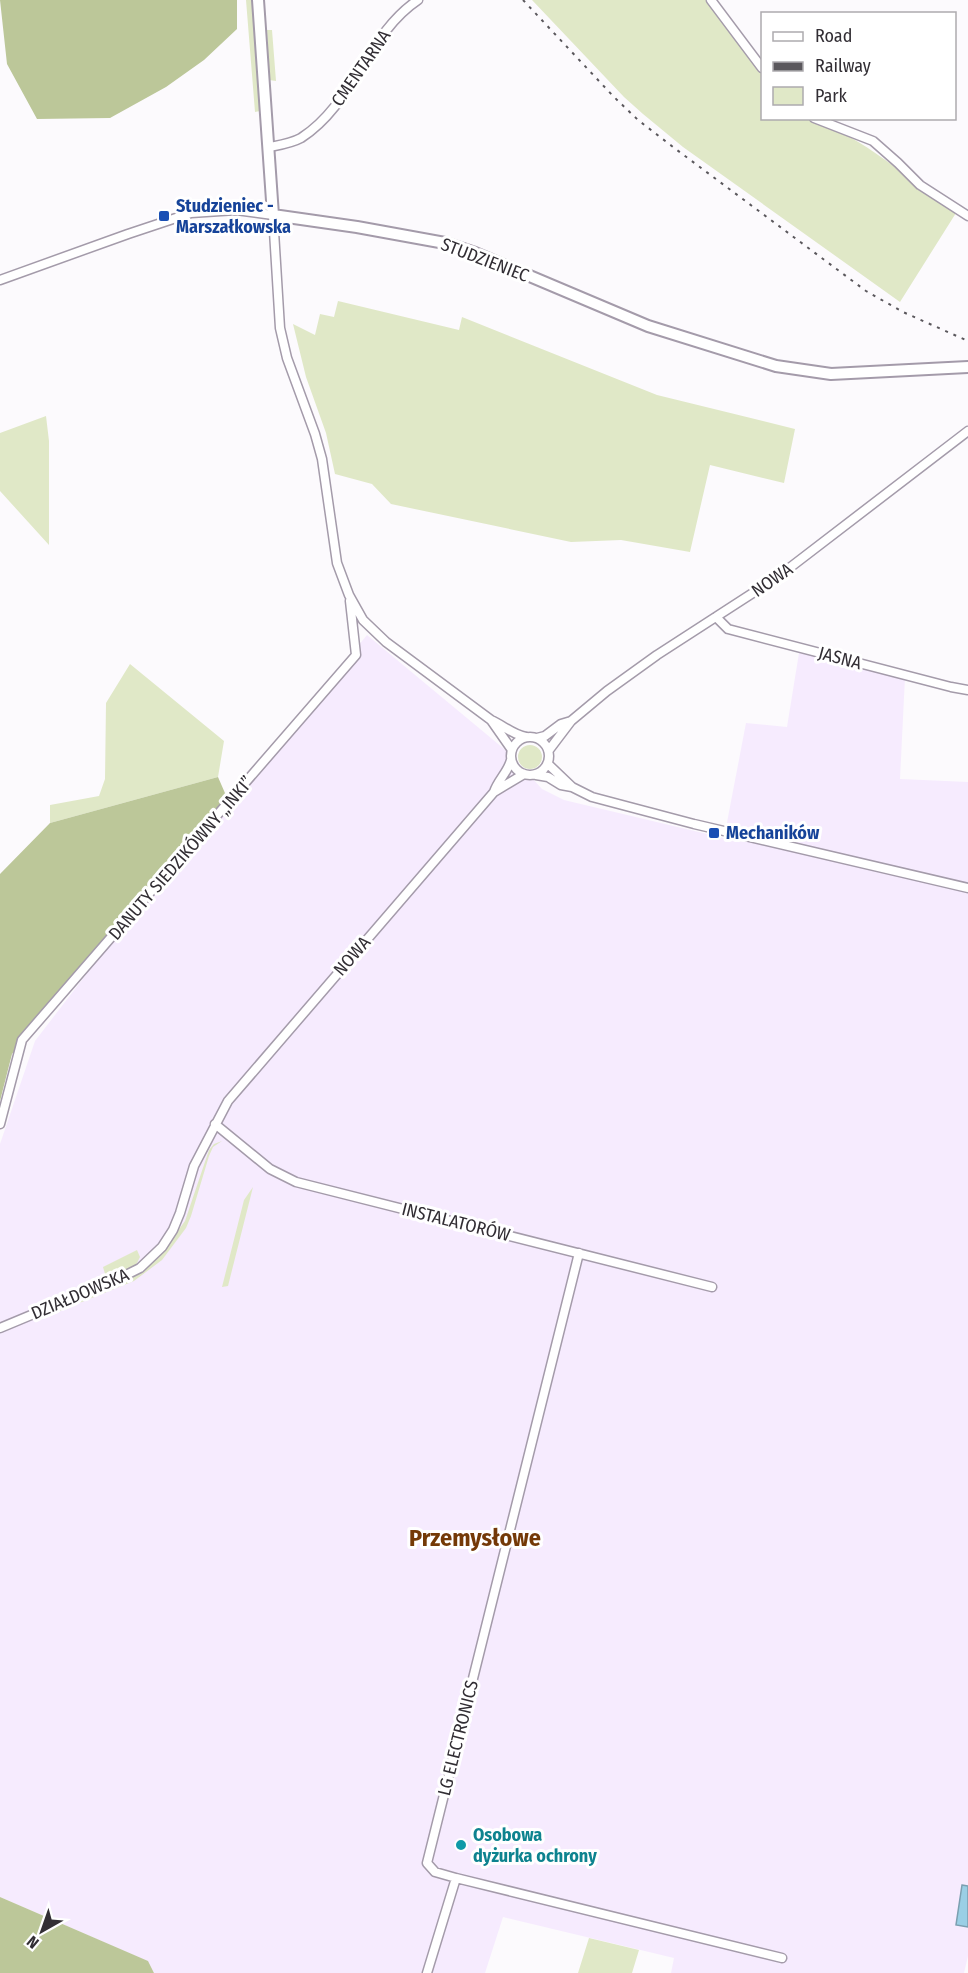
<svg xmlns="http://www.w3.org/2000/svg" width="968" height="1973" font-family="'Fira Sans Condensed',sans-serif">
<rect width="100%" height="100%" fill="#fcfafd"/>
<path fill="#f6ebfe" d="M367,635L509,753L542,789L564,800L724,838L746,723L787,727L799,653L905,677L900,779L968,782V1956L964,1973H671L674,1958L503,1917L485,1973H154L147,1961L0,1897V1144L35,1041L98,959Z"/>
<path fill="#e0e8c7" d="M246,0H253L260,111L255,112Z
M532,0H706L762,72V118C776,119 795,115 808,119C865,136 908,180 956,213L900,302L683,147L643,114L624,97Z
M267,30H272L276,81L269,80Z
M338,301L459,330L462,317L657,395L795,429L784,483L710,465L690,552L621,540L571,542L391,504L372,484L335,474L326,433L306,377L293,324L315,335L320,314L334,317Z
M46,416L49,441V545L0,491V433Z
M130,664L224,741L218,777L50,823V805L99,796L105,779L106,703Z
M518 757a12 12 0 1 1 24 0a12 12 0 1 1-24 0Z
M222,1141L213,1147L209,1156L191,1216L186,1228L162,1260L134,1281L57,1312L55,1309L130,1279L158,1258L185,1221L209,1150L214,1144Z
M253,1187L229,1282L228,1286L222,1287L244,1200Z
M137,1250L140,1257L136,1265L112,1277L105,1274L103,1267Z
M589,1938L639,1950L632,1973H578Z"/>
<path fill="#bcc799" d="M0,0H237V29L204,60L166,87L110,118L37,119L7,64Z
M218,777L228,800L98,959L12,1054L0,1101V874L50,823Z
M0,1897L148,1961L154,1973H0Z"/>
<path fill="#9acfe5" stroke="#7b9fb0" stroke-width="1.5" d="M962,1885L968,1886V1927L956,1925Z"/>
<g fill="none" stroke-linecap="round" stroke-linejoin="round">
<defs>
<path id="minor" d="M711,0L762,68
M814,118L873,141L898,163L920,185L968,216
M270,147C280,145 292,143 301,138C354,104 367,34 418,0
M0,280L128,234L191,213L236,210L273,215L280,328L287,358L315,434L322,459L337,563L349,595L363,620L386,642L491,720C503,725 513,735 526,737
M716,617L728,629L951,687L968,690
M491,720L512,750
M511 756a19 19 0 1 1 38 0a19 19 0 1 1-38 0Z
M537,738L545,736L561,724L571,721L607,691L657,655L779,576L968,431
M549,750L571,721
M548,764L572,787
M536,775L548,777L561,785L572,787L592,797L694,824L968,888
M494,792L524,774
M0,1124L22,1040L356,655L350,601
M215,1124L270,1169L296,1182L712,1287
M579,1253L427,1863L435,1872L456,1878L782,1958
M0,1328L120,1278L140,1268L162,1247L173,1230L180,1213L194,1166L228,1101L494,792C498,780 508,772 511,760
M427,1973L456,1878"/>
<path id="major" d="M258,0L273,215L357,227L445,243L475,253L648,326L776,366L831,374L968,367"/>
</defs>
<use href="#minor" stroke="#a49baa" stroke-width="11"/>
<use href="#major" stroke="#a49baa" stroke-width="14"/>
<use href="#minor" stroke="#fff" stroke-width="8"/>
<use href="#major" stroke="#fff" stroke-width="10"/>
<path stroke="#5a575c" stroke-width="2" stroke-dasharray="3 6" stroke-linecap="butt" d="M523,0L613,96L638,120L677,150L866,291L903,312L968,341"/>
</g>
<g fill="#1a4fb4" stroke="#fff" stroke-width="2">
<rect x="158" y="210" width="12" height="12" rx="3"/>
<rect x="708" y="827" width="12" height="12" rx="3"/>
</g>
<circle fill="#0f9aa8" stroke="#fff" stroke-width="2" cx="461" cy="1845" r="6"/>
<g text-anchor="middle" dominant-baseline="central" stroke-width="6" stroke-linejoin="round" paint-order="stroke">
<g font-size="18" fill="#322e34" stroke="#fff">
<text transform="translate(361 68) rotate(-55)">CMENTARNA</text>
<text transform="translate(485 260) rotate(21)">STUDZIENIEC</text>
<text transform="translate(772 580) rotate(-35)">NOWA</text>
<text transform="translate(840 658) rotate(15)">JASNA</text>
<text transform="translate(181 858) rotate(-49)">DANUTY SIEDZIKÓWNY „INKI”</text>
<text transform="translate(352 956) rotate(-49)">NOWA</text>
<text transform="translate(456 1222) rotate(14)">INSTALATORÓW</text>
<text transform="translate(80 1294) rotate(-23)">DZIAŁDOWSKA</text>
<text transform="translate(458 1738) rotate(-76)">LG ELECTRONICS</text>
</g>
<g font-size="18" font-weight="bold" fill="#164399" stroke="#fff" text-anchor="start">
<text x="176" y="206">Studzieniec -<tspan x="176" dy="21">Marszałkowska</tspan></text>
<text x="726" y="833">Mechaników</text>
</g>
<g font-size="18" font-weight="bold" fill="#0d838f" stroke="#fff" text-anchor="start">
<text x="473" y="1835">Osobowa<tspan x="473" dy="21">dyżurka ochrony</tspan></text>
</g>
<g font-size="24" font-weight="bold" fill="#743907" stroke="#fff">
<text x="475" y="1538">Przemysłowe</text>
</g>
</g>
<rect x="761" y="12" width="195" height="108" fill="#ffffff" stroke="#adabae" stroke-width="1.5"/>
<rect x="773" y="32" width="30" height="9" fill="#ffffff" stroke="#adabae" stroke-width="1.5"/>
<text x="815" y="42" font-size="18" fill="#322e34">Road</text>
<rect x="773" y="62" width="30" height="9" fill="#5a575c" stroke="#adabae" stroke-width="1.5"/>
<text x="815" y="72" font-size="18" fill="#322e34">Railway</text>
<rect x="773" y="87" width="30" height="18" fill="#e0e8c7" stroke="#adabae" stroke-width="1.5"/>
<text x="815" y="102" font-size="18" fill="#322e34">Park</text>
<g transform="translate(42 1931) rotate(220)" stroke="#ffffff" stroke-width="4.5" paint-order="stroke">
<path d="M0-4.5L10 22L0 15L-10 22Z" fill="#322e34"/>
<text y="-9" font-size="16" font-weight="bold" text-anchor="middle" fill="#322e34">N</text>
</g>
</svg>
